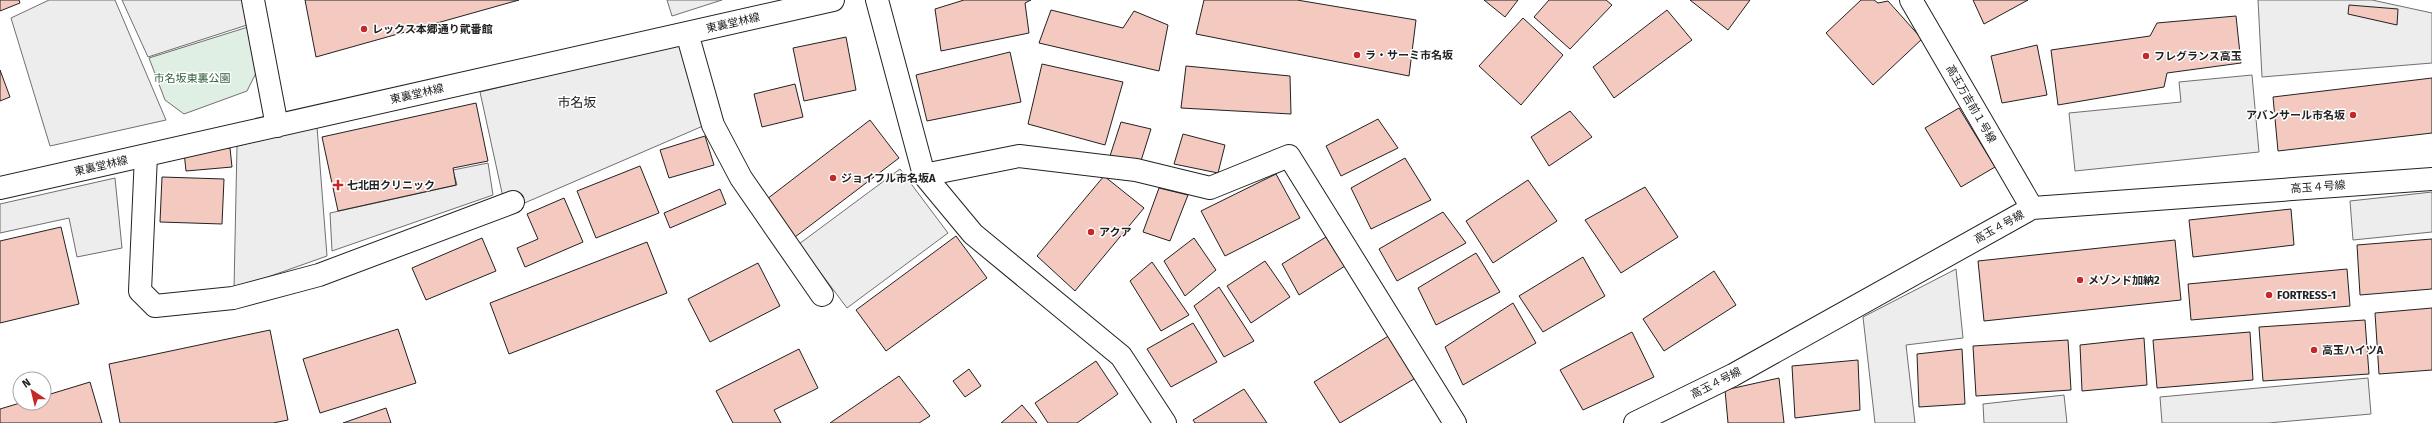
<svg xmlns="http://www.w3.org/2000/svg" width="2432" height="423" font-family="'Fira Sans','Noto Sans JP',sans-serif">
<rect width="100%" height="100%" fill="#fff"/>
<path fill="#e0efe3" stroke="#6f6f6f" d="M248,27L256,73L247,91L184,114L165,100L149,58Z"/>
<path fill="#ededed" stroke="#6f6f6f" d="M49,0H115L166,120L50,146L11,18Z
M122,0H242L247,25L148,57Z
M667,0H722L672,16Z
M2258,0H2372L2432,13V63L2262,77Z
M679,44L703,126L506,211L480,92Z
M2252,75L2259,152L2075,171L2069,113L2181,102L2179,82Z
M317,127L327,256L234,289L237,146Z
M488,163L493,195L332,251L330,213L457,185L453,170Z
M900,169L948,233L847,308L799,244Z
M115,178L122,248L77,257L69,218L0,233V204Z
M2432,192V232L2353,240L2350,201Z
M1956,269L1963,338L1906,345L1915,423H1875L1863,317Z
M2368,378L2371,414L2268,423H2162L2160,397Z
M2064,395L2067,423H1984L1983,404Z"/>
<path fill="#f3c9c0" stroke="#222" d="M0,0H19L20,3L0,11Z
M305,0H519L316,57Z
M964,0H1031L1025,3L1029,33L941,51L935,9Z
M1204,0H1297L1416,20L1409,76L1196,34Z
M1484,0H1518L1505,17Z
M1549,0H1606L1612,5L1570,49L1534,17Z
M1690,0H1750L1728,30Z
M1861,0H1874L1878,3L1888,1L1922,39L1873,85L1826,33Z
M1973,0H2028L1984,24Z
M2349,5L2398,9L2397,25L2348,14Z
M1051,10L1123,28L1134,11L1168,25L1159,71L1039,43Z
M1667,10L1692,40L1614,98L1593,67Z
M2236,16L2241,63L2167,73L2164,87L2058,105L2051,50L2150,36L2157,23Z
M1523,18L1563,55L1521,105L1479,66Z
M846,37L856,90L804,101L793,48Z
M2037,45L2047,95L2002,103L1991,56Z
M1010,52L1021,102L927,121L916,75Z
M1042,64L1123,82L1105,145L1028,124Z
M1186,66L1290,76L1291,114L1181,108Z
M0,70L10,97L0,101Z
M2432,78V133L2278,151L2273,97Z
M795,84L803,117L762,127L754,94Z
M476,103L488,161L453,168L456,185L338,211L322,137Z
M1959,108L1995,167L1961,187L1925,128Z
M1570,111L1592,137L1549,166L1531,137Z
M1378,119L1398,148L1341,176L1326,146Z
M870,120L899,158L795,237L767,199Z
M1121,122L1151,129L1140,164L1109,159Z
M1183,134L1225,145L1218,173L1174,164Z
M705,136L714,165L669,178L660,150Z
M230,148L232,167L186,171L184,152Z
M1405,158L1431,200L1371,229L1351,188Z
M640,166L659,213L596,238L577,191Z
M1276,174L1300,218L1225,256L1201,211Z
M1104,176L1144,208L1075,291L1037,256Z
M162,177L224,179L222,224L160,222Z
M1528,180L1557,221L1493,263L1466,221Z
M1645,187L1678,237L1621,273L1585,220Z
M1159,188L1188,195L1170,241L1143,232Z
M720,189L726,204L670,228L664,213Z
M564,198L583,242L525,267L517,248L538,239L527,214Z
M2291,209L2294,245L2193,257L2189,220Z
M1443,212L1466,243L1397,281L1379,249Z
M61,227L79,304L0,323V241Z
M956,236L987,278L886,351L856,310Z
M1326,237L1345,266L1299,295L1282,264Z
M482,238L496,271L426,300L412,268Z
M1194,238L1216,270L1185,296L1164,261Z
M2432,239V289L2360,295L2357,245Z
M2175,240L2181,300L1984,321L1978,261Z
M647,242L667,293L509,354L490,303Z
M1476,253L1500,292L1436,325L1418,288Z
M1583,257L1605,296L1543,332L1519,296Z
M1265,261L1290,297L1251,323L1227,286Z
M1152,262L1189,315L1161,331L1130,281Z
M758,263L780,306L710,342L688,299Z
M2347,269L2350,306L2191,320L2188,284Z
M1714,271L1736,305L1664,351L1643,319Z
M1219,287L1254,341L1224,357L1194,306Z
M1513,303L1536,343L1463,385L1445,347Z
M2432,308V370L2379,374L2375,313Z
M2365,320L2369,374L2263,381L2259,327Z
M1193,323L1217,362L1171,387L1147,349Z
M398,329L416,383L320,413L303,359Z
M270,330L288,420L273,423H120L109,364Z
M1632,332L1654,377L1583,410L1560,370Z
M2250,332L2253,380L2157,388L2153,340Z
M1390,335L1419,376L1340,423L1314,382Z
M2144,338L2147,385L2082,391L2080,345Z
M2068,340L2071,390L1976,396L1973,346Z
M799,349L818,388L774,410L781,423H733L716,391Z
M1962,349L1965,404L1919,407L1917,354Z
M1858,360L1860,410L1795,418L1792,366Z
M1096,361L1118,394L1077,423H1048L1035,403Z
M969,369L981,386L965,397L953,381Z
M899,376L930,416L919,423H830Z
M1779,378L1784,423H1728L1725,390Z
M90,382L102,423H0V409L20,403H44V396Z
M1244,389L1267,423H1195L1193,420Z
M1022,405L1037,423H1001Z
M386,408L391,423H343Z"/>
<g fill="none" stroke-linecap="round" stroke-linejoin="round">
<defs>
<path id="minor" d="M253,0L277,126
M877,0L924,175L973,234L1121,356L1165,423
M1911,0L2032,208
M687,33L713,125L741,178L822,295
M146,155L140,291L155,306L233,298L319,275L513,202
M924,175L1019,156L1136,170L1210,188L1289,156L1455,423
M0,188L833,0
M1635,423L1733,375L2032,208L2432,179"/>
</defs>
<use href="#minor" stroke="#222" stroke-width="24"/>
<use href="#minor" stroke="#fff" stroke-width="22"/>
</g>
<g fill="#c62828" stroke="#fff" stroke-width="1.5">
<circle cx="364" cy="29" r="4"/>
<circle cx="1357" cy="55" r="4"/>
<circle cx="2146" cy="56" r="4"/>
<circle cx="2353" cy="115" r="4"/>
<circle cx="833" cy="178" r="4"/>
<path d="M336 179h4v4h4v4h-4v4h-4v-4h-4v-4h4z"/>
<circle cx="1091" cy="232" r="4"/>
<circle cx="2080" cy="280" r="4"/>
<circle cx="2269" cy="295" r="4"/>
<circle cx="2314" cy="350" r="4"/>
</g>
<g text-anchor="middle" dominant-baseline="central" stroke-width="3" stroke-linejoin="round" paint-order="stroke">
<g font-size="11" fill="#222" stroke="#fff">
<text transform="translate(733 23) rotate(-13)">東裏堂林線</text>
<text transform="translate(417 94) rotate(-13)">東裏堂林線</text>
<text transform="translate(1971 104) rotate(60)">高玉万吉前１号線</text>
<text transform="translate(101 166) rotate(-13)">東裏堂林線</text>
<text transform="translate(2318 187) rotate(-4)">高玉４号線</text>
<text transform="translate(1999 227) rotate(-29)">高玉４号線</text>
<text transform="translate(1716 383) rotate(-27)">高玉４号線</text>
</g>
<g font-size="11" font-weight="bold" fill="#222" stroke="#fff" text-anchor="start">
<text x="372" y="29">レックス本郷通り貮番館</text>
<text x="1365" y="55">ラ・サーミ市名坂</text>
<text x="2154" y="56">フレグランス高玉</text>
<text x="2345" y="115" text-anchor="end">アバンサール市名坂</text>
<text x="841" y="178">ジョイフル市名坂A</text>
<text x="347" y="185">七北田クリニック</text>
<text x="1099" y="232">アクア</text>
<text x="2088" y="280">メゾンド加納2</text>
<text x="2277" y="295">FORTRESS-1</text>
<text x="2322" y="350">高玉ハイツA</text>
</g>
<g font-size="11" fill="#2f5e38" stroke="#fff">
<text x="192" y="78">市名坂東裏公園</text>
</g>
<g font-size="13" fill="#222" stroke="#fff">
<text x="577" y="102">市名坂</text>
</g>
</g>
<g transform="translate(32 391) rotate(325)"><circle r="19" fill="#ffffff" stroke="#a7a7a7"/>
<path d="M0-3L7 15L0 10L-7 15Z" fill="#c62828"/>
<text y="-6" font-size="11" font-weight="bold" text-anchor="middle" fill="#222222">N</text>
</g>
</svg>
